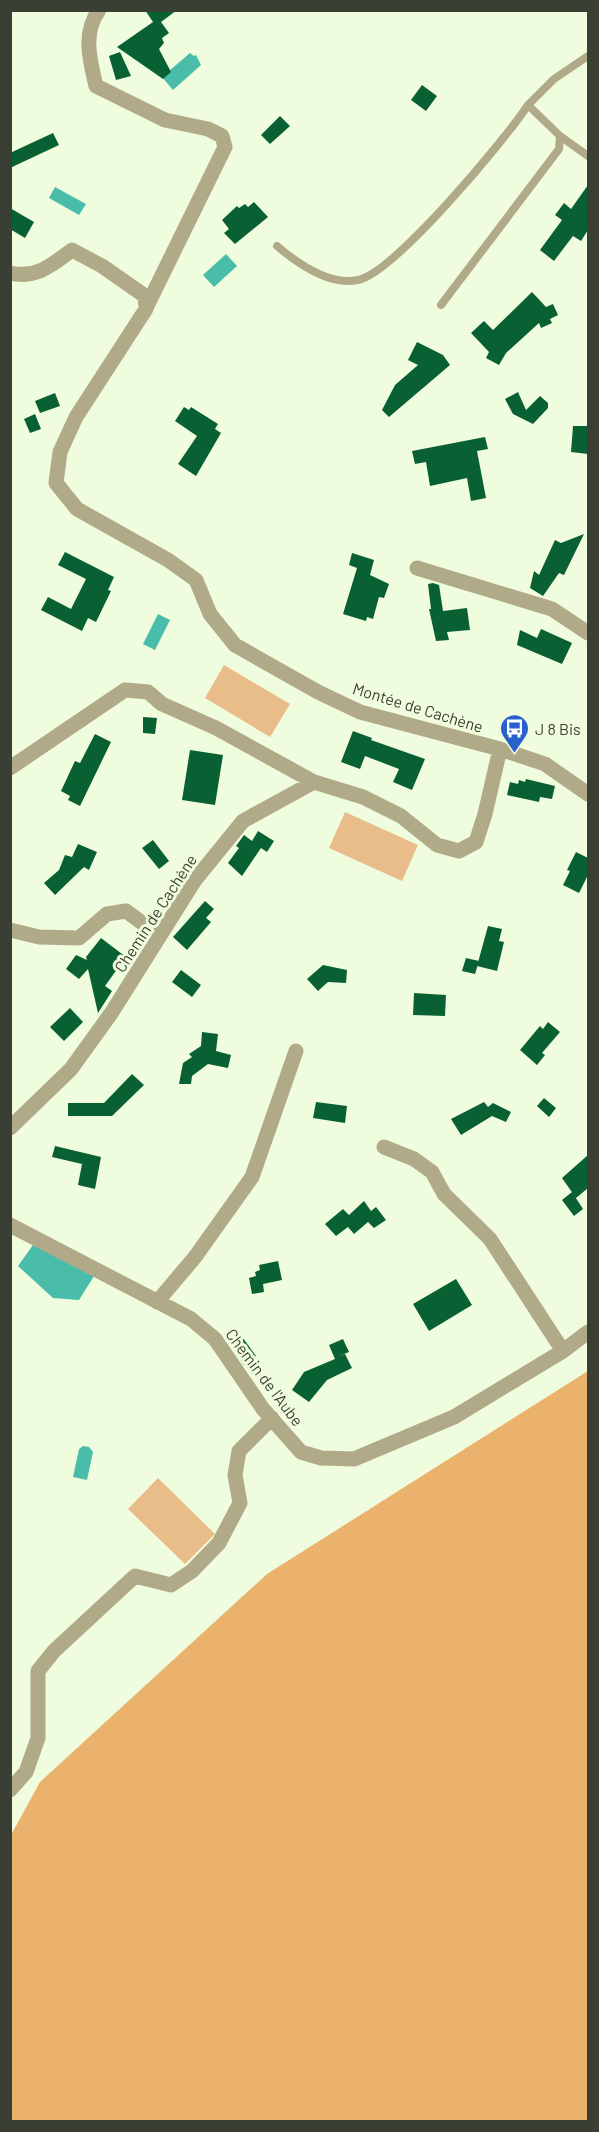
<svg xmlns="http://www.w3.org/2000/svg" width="599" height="2132" font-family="Barlow,sans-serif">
<rect width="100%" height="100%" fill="#f0fcde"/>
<path fill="#e8bd89" d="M224,665L290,704L270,737L205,698Z
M345,812L418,845L402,881L329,848Z
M158,1478L215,1534L185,1564L128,1509Z"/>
<path fill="#eab26d" d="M588,1371V2121H11V1835L40,1782L267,1574Z"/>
<path fill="#49bdaa" d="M190,53L194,56L196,55L201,65L173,90L162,77Z
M55,187L86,204L79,215L49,198Z
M226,254L237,266L214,287L203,275Z
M158,614L170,620L155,650L143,644Z
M33,1245L94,1276L79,1300L53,1298L18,1266Z
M83,1446L89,1447L93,1452L87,1480L73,1477L79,1449Z"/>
<path fill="#096133" d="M145,10H177L161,22L169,33L162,38L164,43L159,49L171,72L163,79L117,47L153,22Z
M120,52L131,76L116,80L109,56Z
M422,85L437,96L426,111L411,100Z
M280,116L290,126L270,144L261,135Z
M53,133L59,145L10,168V153Z
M588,185V230L581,241L573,236L554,261L540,250L562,220L555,215L564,203L571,209Z
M254,202L268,217L235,244L224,233L229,229L222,220L237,206L239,208L245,204L248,207Z
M10,208L34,222L25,238L10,229Z
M532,292L546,307L553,304L558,315L550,319L552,323L541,328L539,323L506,353L499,365L486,358L489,352L471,333L484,321L493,330Z
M417,342L443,355L450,365L389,417L382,410L395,385L418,365L408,360Z
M518,392L526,410L540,396L548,403V408L533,424L513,414L505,399Z
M55,393L60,406L40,413L35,401Z
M184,407L189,410L191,407L218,424L215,429L221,433L196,476L178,464L197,436L175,421Z
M35,414L41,429L30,433L24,419Z
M573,426H588V454L571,452Z
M485,437L488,449L477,451L486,498L471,501L467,478L430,486L426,462L415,464L412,451Z
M584,534L564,575L559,573L543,596L530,588L534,571L539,575L555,540L561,543Z
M65,552L114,577L108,590L111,591L96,622L88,618L82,631L41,610L48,597L71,609L86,579L58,565Z
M352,553L374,560L370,575L389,584L384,598L379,597L373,619L367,617L366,621L343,614L357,568L349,565Z
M433,583L439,585L443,611L467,608L470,630L447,632L449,640L436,641L429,609H431L428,584Z
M541,629L572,643L562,664L517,645L520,630L537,638Z
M143,717L157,718L155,734L143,733Z
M353,731L372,738L371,740L425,759L412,790L393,782L399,769L365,756L360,769L341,762Z
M95,734L111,742L80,806L68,800L70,796L61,791L75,761L80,763Z
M190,750L223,755L215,805L182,800Z
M526,779L555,786L552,799L540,797L539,802L507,795L510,782L518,784L519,780L525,782Z
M258,831L274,841L267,852L261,848L242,876L228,863L239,848L236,846L244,835L252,841Z
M153,840L169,861L159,869L142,848Z
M78,844L97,852L89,870L84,867L55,895L44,883L59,870L65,855L72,857Z
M576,852L588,858V875L579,893L563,885L570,871L567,870Z
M205,901L214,909L206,918L211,922L187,950L173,937Z
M488,926L502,929L499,941L504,942L497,971L477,966Z
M101,938L126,957L105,986L112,991L98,1013L88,969L79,979L66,969L76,955L87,960L86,957Z
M466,958L479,961L475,974L462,971Z
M323,965L347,970L346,983L328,982L318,991L307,979Z
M181,970L201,985L192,997L172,982Z
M414,993L446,995L445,1016L413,1015Z
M70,1008L83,1022L64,1041L50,1027Z
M548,1022L560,1032L542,1053L545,1055L537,1065L520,1050L540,1026L543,1029Z
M202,1032L218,1034L216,1051L231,1055L228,1068L208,1064L192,1076L191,1084H179L183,1063L192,1057L189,1054L201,1046Z
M132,1074L144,1085L112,1116H68V1103H104Z
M544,1098L556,1108L549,1117L537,1106Z
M316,1102L347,1106L345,1123L313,1118Z
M484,1102L488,1107L493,1103L511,1112L506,1122L492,1116L461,1135L451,1119Z
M55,1146L101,1157L95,1189L78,1185L82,1164L52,1157Z
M588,1155V1188L576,1198L562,1178Z
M572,1192L583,1209L574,1216L562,1200Z
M364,1201L371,1211L376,1207L386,1220L374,1228L368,1222L354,1234L348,1227L336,1236L325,1224L343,1209L349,1215Z
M278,1261L282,1280L263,1284L264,1292L252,1294L249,1278L256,1276L255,1272L260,1270L259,1265Z
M456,1279L472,1305L429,1331L413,1304Z
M240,1334L256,1356L244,1365L229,1342Z
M343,1339L349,1352L337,1357L345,1354L352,1368L327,1380L309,1402L292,1390L304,1372L335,1359L329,1345Z"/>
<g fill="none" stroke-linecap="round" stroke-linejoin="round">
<path stroke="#b1aa88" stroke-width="8" d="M560,136L588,156
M277,246C297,263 330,286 358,280C394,273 505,140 528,105
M441,305L559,149L560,136L528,105L554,79L588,56"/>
<path stroke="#b1aa88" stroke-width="15" d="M99,10C82,34 90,60 96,86L165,120L208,129L222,136L225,147L146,308
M10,273C36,279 52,265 72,250L102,266L145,296L146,309L76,417L60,452L56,483L77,509L168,560L196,580L210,614L235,645L318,692L360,712L500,749
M417,568L552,609L588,633
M10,768L125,690L148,692L162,704L216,728L314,782
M10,930L39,937L79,938L107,914L126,911L160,936
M10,1128L71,1069L112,1012L195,880L243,821L314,782L363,797L401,816L437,845L459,851L476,842L485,814L500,749L545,764L588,794
M384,1147L414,1159L432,1172L444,1194L490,1239L563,1351
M10,1225L191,1319L215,1339L263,1409L301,1452L321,1458L354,1459L454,1417L563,1351L588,1332
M157,1302L195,1257L252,1177L296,1051
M10,1790L26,1772L38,1738V1671L54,1651L135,1576L171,1585L192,1571L219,1543L240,1503L235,1475L239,1451L272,1418"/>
</g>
<defs>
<symbol id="bus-pin" viewBox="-11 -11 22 30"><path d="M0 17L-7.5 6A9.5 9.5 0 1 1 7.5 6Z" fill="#2860cd" stroke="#f0fcde"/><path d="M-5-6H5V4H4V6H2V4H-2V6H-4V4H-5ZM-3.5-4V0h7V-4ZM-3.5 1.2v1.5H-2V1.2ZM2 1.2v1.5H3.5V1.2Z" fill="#fff"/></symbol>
</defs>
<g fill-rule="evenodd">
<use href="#bus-pin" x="498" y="712" width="33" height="45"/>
</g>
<g text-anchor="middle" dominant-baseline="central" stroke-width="6" stroke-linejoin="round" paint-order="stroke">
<g font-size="16" fill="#3a3f33" stroke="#f0fcde">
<text transform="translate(418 707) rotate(17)">Montée de Cachène</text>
<text transform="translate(155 913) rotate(-57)">Chemin de Cachène</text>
<text transform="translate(265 1377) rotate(53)">Chemin de l'Aube</text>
</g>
<g font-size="16" fill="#3a3f33" stroke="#f0fcde" text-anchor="start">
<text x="535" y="728">J 8 Bis</text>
</g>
</g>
<rect width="599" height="2132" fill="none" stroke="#3a3f33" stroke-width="24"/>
</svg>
